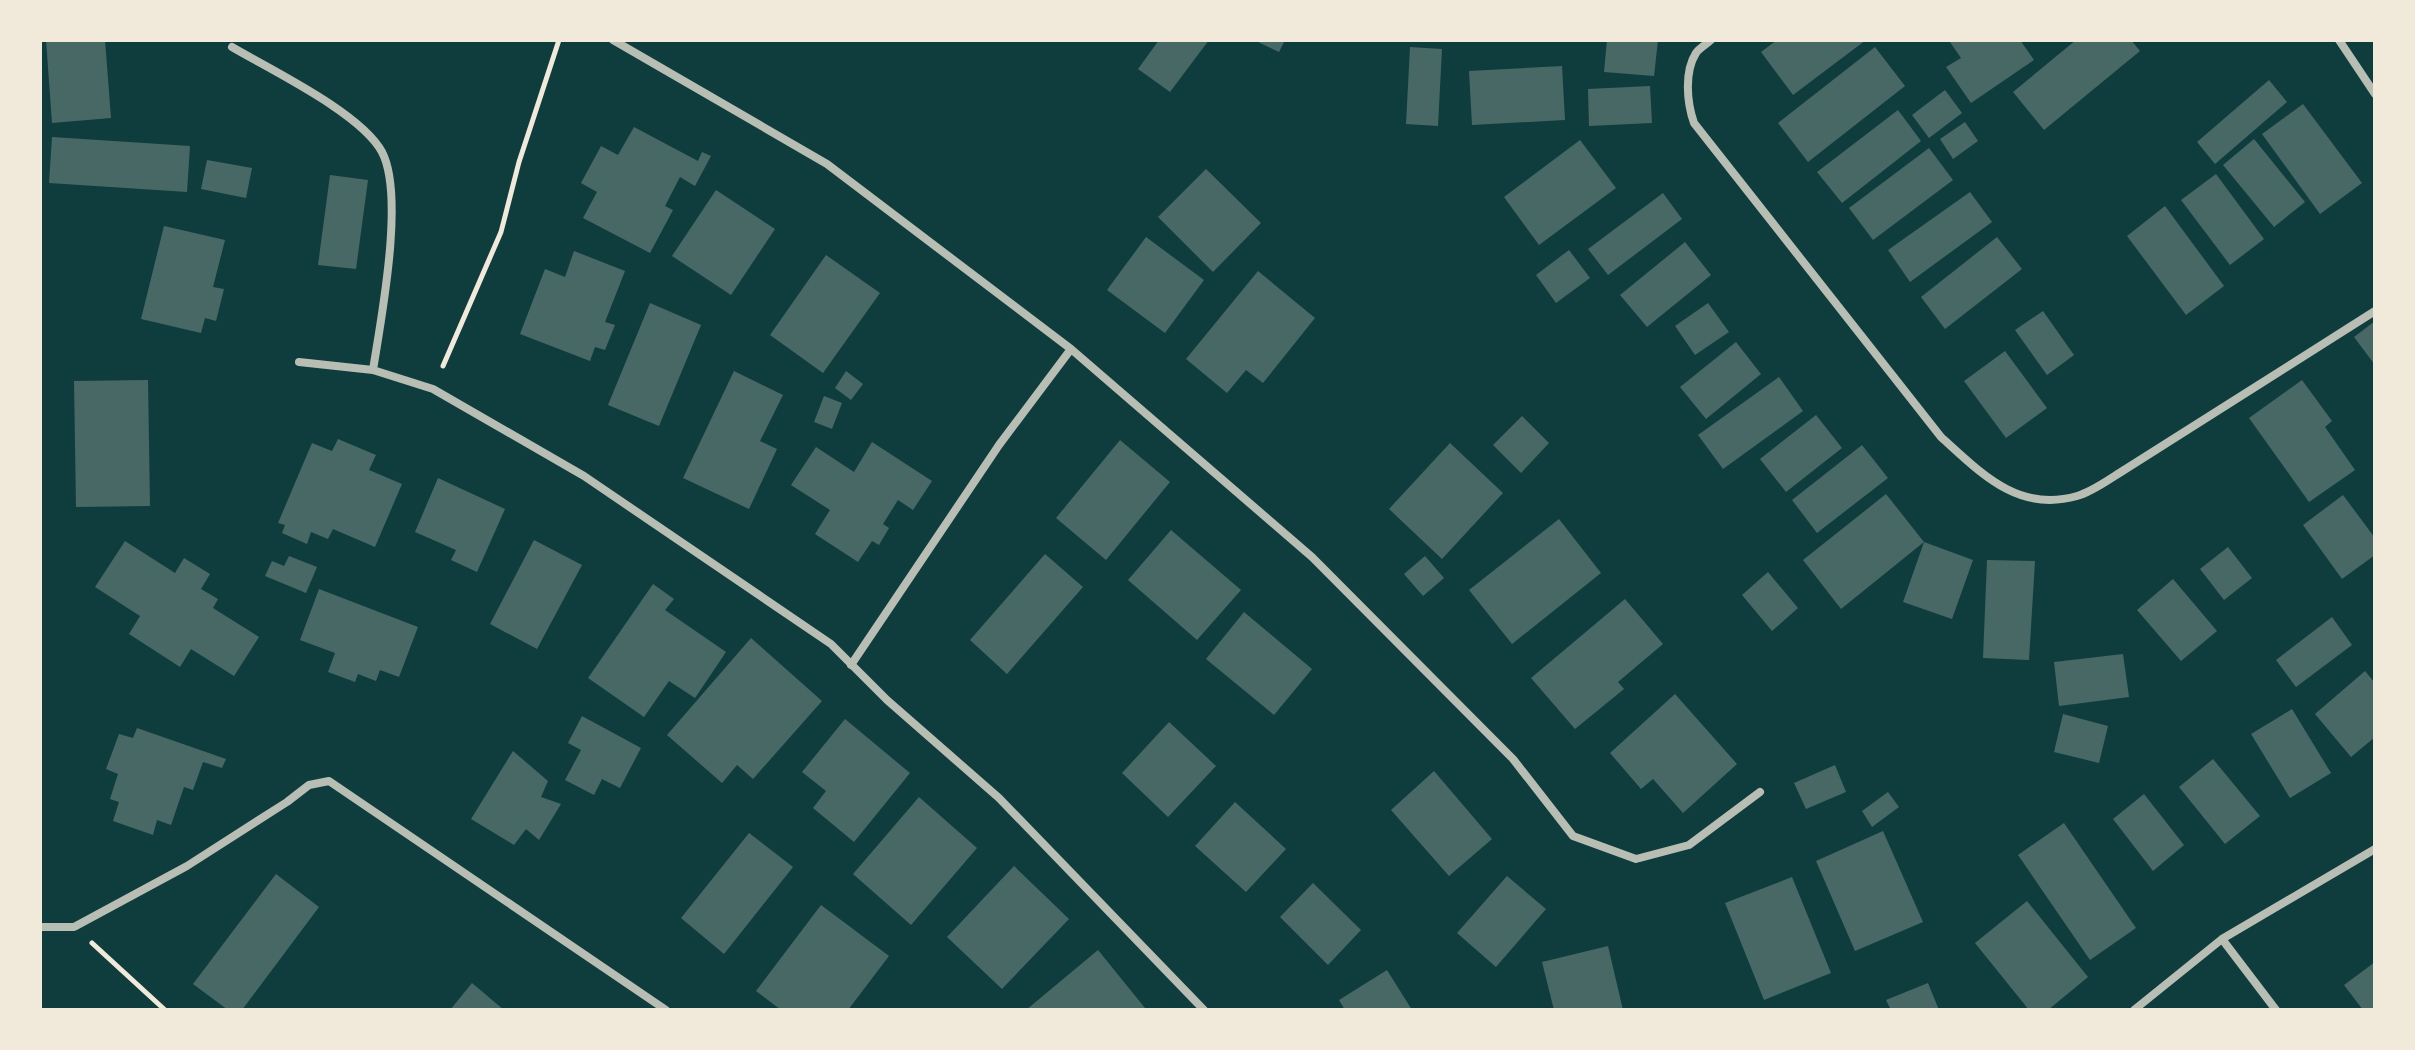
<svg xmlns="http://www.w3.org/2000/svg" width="2415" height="1050" font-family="Barlow,sans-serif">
<rect width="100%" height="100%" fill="#0f3d3e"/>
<path fill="#486865" d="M46,40H105L111,118L52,123Z
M1159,40H1209L1170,92L1138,69Z
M1254,40H1285L1279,52Z
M1607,40H1658L1654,76L1604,72Z
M1777,40H1866L1793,95L1761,52Z
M1954,40H2020L2034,60L1971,103L1946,67L1961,58L1950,42Z
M2076,40H2131L2140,51L2044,130L2013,92Z
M1410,47L1442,49L1438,126L1406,124Z
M1875,47L1905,86L1808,162L1778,123Z
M1562,66L1565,120L1472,125L1469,71Z
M2269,80L2287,102L2215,164L2197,142Z
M1650,86L1652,123L1589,126L1588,89Z
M1945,90L1962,113L1929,138L1912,115Z
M2303,104L2362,183L2320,214L2262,134Z
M1898,110L1921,141L1842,203L1817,172Z
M1965,122L1978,141L1953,159L1940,139Z
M634,127L698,161L702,152L711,156L695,186L680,177L665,206L673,210L650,253L583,218L597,192L581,183L601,146L618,155Z
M52,137L190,146L187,192L49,183Z
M2254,139L2305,202L2274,227L2223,165Z
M1580,140L1616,188L1539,245L1504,197Z
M1929,148L1953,180L1873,240L1849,208Z
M207,160L252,168L246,198L201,189Z
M1206,169L1261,223L1213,272L1158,217Z
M2216,174L2264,239L2230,265L2181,200Z
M330,175L368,180L356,269L318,265Z
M716,190L775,229L731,295L672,256Z
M1970,192L1992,222L1910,282L1888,250Z
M1663,193L1682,219L1608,275L1588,249Z
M2165,206L2224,286L2186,315L2127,236Z
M164,226L225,240L213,287L224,289L216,321L205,318L201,333L141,319Z
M1146,237L1204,280L1165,333L1107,290Z
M1997,237L2022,269L1945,329L1921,297Z
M1685,242L1711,275L1647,327L1620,295Z
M1569,250L1590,278L1556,303L1536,275Z
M574,251L625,271L605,322L615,325L605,350L595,347L590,361L520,334L545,269L565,277Z
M826,255L880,293L823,373L770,335Z
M1258,271L1315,318L1263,383L1246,370L1227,393L1186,359Z
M650,303L701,325L659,426L608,405Z
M1708,303L1729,332L1695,355L1675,326Z
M2043,311L2074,355L2047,375L2015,330Z
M2375,321V365L2354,337Z
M1736,342L1761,374L1706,419L1680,387Z
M2005,351L2047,408L2006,438L1964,381Z
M734,371L783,395L760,441L777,449L749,509L683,478Z
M846,371L863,384L851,400L835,388Z
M1779,377L1803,411L1723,469L1698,435Z
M148,380L150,506L76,507L74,381Z
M2302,380L2332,421L2325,427L2355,470L2309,502L2249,418Z
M824,396L842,403L832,429L814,422Z
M1816,415L1842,448L1786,492L1760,459Z
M1522,416L1549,443L1521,473L1493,445Z
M338,439L376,455L369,470L402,484L375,547L333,529L328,539L311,532L307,544L282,533L285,525L278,523L312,443L332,451Z
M1120,440L1170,482L1106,560L1056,518Z
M872,442L932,481L913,510L898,500L883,524L889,528L879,545L872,541L858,562L815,534L830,510L791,485L816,447L854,472Z
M1450,443L1503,493L1442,559L1389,509Z
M1862,445L1888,478L1817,533L1792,500Z
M438,478L505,509L477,572L451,560L456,550L415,532Z
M1886,494L1924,542L1841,609L1803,560Z
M2343,495L2375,538V555L2342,579L2303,525Z
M1559,519L1601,573L1512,644L1469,590Z
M1171,530L1241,590L1197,640L1128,580Z
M534,540L582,565L537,649L490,624Z
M125,541L175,573L184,558L210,574L201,589L218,599L213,608L259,637L234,676L191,649L180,667L129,634L140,616L95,587Z
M1924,542L1973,560L1952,619L1903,602Z
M2228,547L2252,578L2224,600L2200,569Z
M1045,554L1083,587L1007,674L970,640Z
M289,556L317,567L306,593L265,576L272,561L284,566Z
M1425,556L1444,578L1423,596L1404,574Z
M1987,560L2035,561L2029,660L1983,658Z
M1768,572L1798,608L1772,631L1742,595Z
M2173,579L2217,631L2181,661L2137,610Z
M653,584L674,599L665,610L726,652L695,698L669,681L644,717L588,678Z
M319,589L418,627L399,677L380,670L376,681L358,674L355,682L328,672L335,653L300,640Z
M1625,599L1663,644L1618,682L1624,689L1575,729L1531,678Z
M1244,612L1312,669L1274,715L1206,659Z
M2332,617L2352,645L2296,687L2276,660Z
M751,638L822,701L753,779L737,765L722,783L667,735Z
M2123,654L2129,697L2059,706L2054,662Z
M2365,671L2375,683V737L2351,757L2315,714Z
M1675,694L1737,764L1683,813L1653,779L1641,789L1610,753Z
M2292,709L2331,773L2290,798L2251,734Z
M2063,714L2108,726L2099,763L2054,752Z
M582,716L641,748L620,788L602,779L594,795L565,780L581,750L568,743Z
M845,719L910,773L854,842L813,808L826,791L802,772Z
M1169,722L1216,766L1168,817L1122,773Z
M137,728L226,759L222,768L203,762L193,790L184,787L171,825L157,820L153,835L113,821L119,802L110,799L118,774L106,769L119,734L133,738Z
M513,751L548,781L541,797L561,804L539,840L526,829L514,845L471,819Z
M2213,759L2260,816L2225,844L2179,787Z
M1835,765L1846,792L1806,809L1794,783Z
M1434,771L1492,839L1449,876L1391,810Z
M1888,792L1899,807L1872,827L1862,811Z
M2144,794L2184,845L2153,871L2113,819Z
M919,797L977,848L911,925L853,874Z
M1235,802L1286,849L1246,892L1195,846Z
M2064,823L2136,928L2090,960L2018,855Z
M1883,831L1923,922L1855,951L1816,861Z
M749,833L793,867L724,954L681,918Z
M1014,866L1069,919L1002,989L947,937Z
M276,874L319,907L242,1010H228L193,984Z
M1507,876L1546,909L1496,967L1457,933Z
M1792,877L1831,973L1764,1000L1725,903Z
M1313,883L1361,930L1328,965L1280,917Z
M2027,901L2088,977L2048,1010H2029L1975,943Z
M821,905L889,956L848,1010H781L756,991Z
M1608,946L1623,1010H1554L1542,962Z
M1098,950L1145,1008L1144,1010H1026Z
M2375,962V1010H2363L2344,985Z
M1387,970L1412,1010H1345L1339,1000Z
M472,983L504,1010H450Z
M1928,983L1939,1010H1891L1886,1000Z"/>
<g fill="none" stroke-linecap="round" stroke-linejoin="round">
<path stroke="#f1e9da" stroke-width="5" d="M443,366L501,232L519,162L559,40
M92,943L165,1010"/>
<path stroke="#b8beb3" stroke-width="8" d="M613,40L827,164L1071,349L1312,557L1513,759L1573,836L1636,859L1689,845L1760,792
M1711,40C1707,44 1699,48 1696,53C1684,72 1687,103 1694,123L1941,437C1981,473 2018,513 2077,496C2092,492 2108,480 2121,472L2375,311
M2339,40L2375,94
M232,47C271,70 361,113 382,152C405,196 381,319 373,370
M299,362L373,370L433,389L584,476L831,644L887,700L999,798L1204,1010
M851,665L999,445L1071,349
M40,927H74L187,866L287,802L309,785L329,781L666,1010
M2222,939L2276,1010
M2134,1010L2222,939L2375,849"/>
</g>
<rect width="2415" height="1050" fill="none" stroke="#f1e9da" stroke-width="84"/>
</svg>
